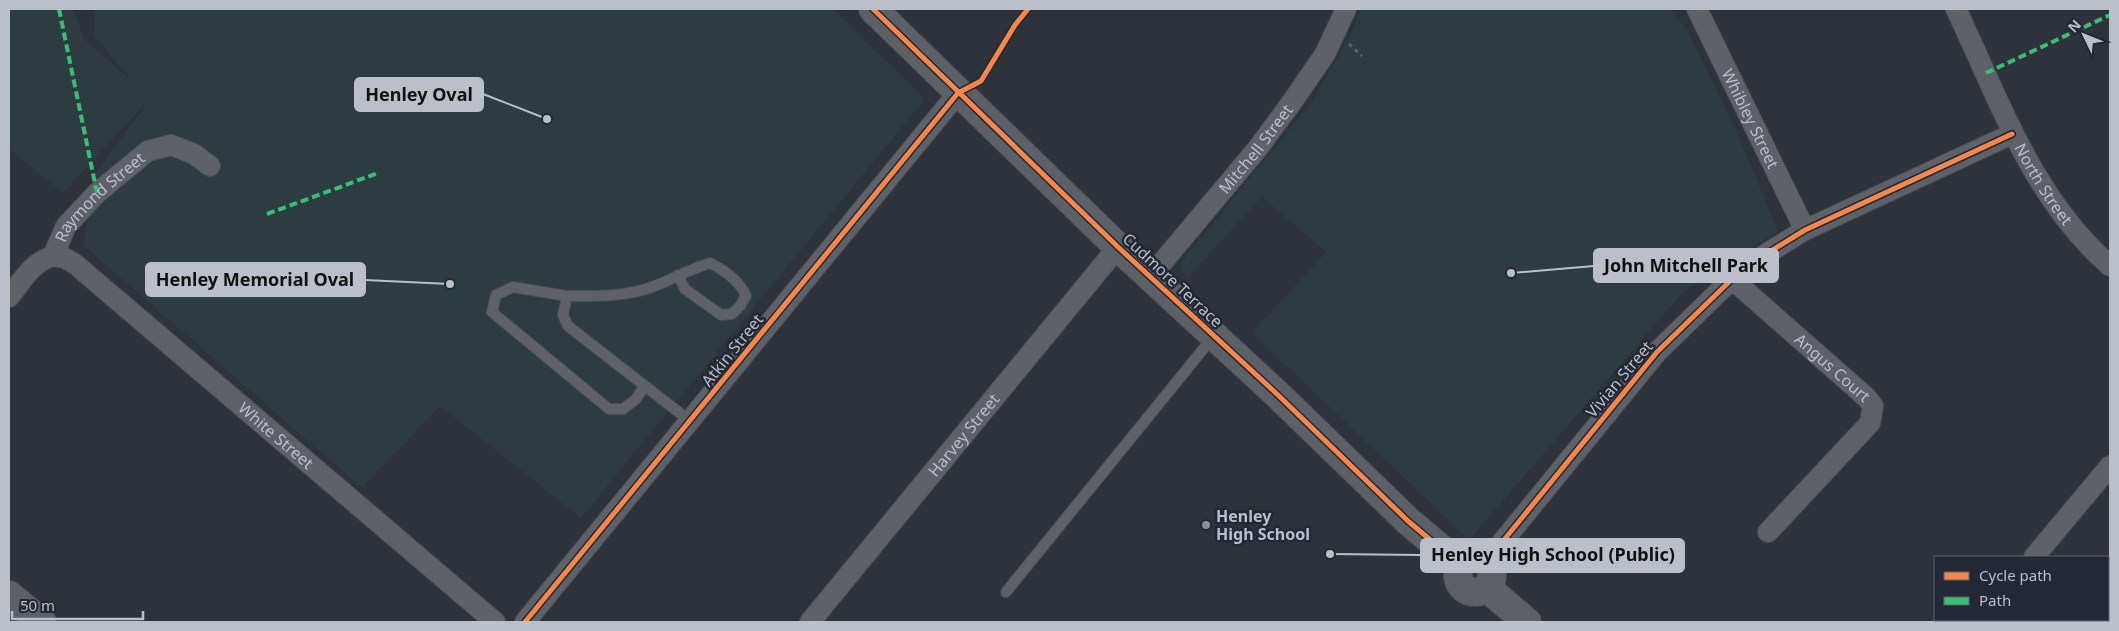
<svg xmlns="http://www.w3.org/2000/svg" width="2119" height="631" font-family="'Noto Sans',sans-serif">
<rect width="100%" height="100%" fill="#2e323a"/>
<path fill="#2c3c40" d="M9,9H73L84,39L132,81L94,35L95,9H833L925,99L581,518L440,406L362,488L83,245L95,174L149,100L63,193L9,149Z
M1361,9H1672L1688,32L1736,130L1778,231L1684,291L1469,540L1252,333L1326,252L1262,197L1188,277L1180,268L1183,260L1311,103L1350,36Z"/>
<g fill="none" stroke-linecap="round" stroke-linejoin="round">
<defs>
<path id="lane" d="M678,275L685,289L721,315L732,314L740,306L746,296C739,280 725,271 710,263C690,269 672,280 652,287C624,297 596,296 567,296L563,315L568,326L690,421
M567,296L513,287L496,295L492,312L609,409H623L635,400L645,386
M1006,592L1213,337"/>
<g id="street">
<path id="s1" d="M1697,9L1805,230"/>
<path id="s2" d="M1956,9C1999,99 2032,198 2110,266"/>
<path id="s3" d="M53,256L65,258L75,264L495,622"/>
<path id="s4" d="M1150,277L1258,148L1292,102L1325,54L1346,9"/>
<path id="s5" d="M1732,279L1867,398L1873,406L1870,423L1768,532"/>
<path id="s6" d="M9,297C22,281 32,262 53,256L66,226L97,193L148,151L171,145L194,154L210,166"/>
<path d="M2034,557L2110,466"/>
<path d="M1486,562L1657,352L1732,279L1766,254L1805,230L2012,134"/>
<path d="M525,622L958,93"/>
<path id="s7" d="M810,622L1118,247"/>
<path d="M1980,622L1982,620"/>
</g>
<path id="secondary" d="M873,9L1118,247L1278,395L1408,521L1460,565
M1458 575a17 17 0 1 1 34 0a17 17 0 1 1-34 0Z
M1487,588L1527,622
M9,595L42,622"/>
</defs>
<use href="#lane" stroke="#4a4d52" stroke-width="12"/>
<use href="#street" stroke="#4a4d52" stroke-width="22"/>
<use href="#secondary" stroke="#4a4d52" stroke-width="30"/>
<path stroke="#5c6065" stroke-width="3" stroke-dasharray="4 4" stroke-linecap="butt" d="M1349,44L1362,56"/>
<use href="#lane" stroke="#5e6168" stroke-width="10"/>
<use href="#street" stroke="#5e6168" stroke-width="20"/>
<use href="#secondary" stroke="#5d6067" stroke-width="28"/>
<path stroke="#3abd76" stroke-width="4" stroke-dasharray="8 4" stroke-linecap="butt" d="M59,9L97,193
M1986,73L2110,15
M267,214L378,173"/>
<defs>
<path id="cycleway" d="M873,9L1118,247L1278,395L1408,521L1460,565
M1486,562L1657,352L1732,279L1766,254L1805,230L2012,134
M525,622L958,93L981,81L1015,25L1028,9"/>
</defs>
<use href="#cycleway" stroke="#222834" stroke-width="8"/>
<use href="#cycleway" stroke="#f5874c" stroke-width="5"/>
</g>
<circle fill="#898e97" stroke="#222834" stroke-width="2" cx="1206" cy="525" r="5"/>
<g text-anchor="middle" dominant-baseline="central" stroke-width="5" stroke-linejoin="round" paint-order="stroke">
<g font-size="16" fill="#babfc9" stroke="#222834">
<text stroke="none"><textPath href="#s1" startOffset="122">Whibley Street</textPath></text>
<text stroke="none"><textPath href="#s4" startOffset="166">Mitchell Street</textPath></text>
<text stroke="none"><textPath href="#s2" startOffset="196">North Street</textPath></text>
<text stroke="none"><textPath href="#s6" startOffset="138">Raymond Street</textPath></text>
<text transform="translate(1173 280) rotate(43)">Cudmore Terrace</text>
<text transform="translate(732 350) rotate(-51)">Atkin Street</text>
<text stroke="none"><textPath href="#s5" startOffset="134">Angus Court</textPath></text>
<text transform="translate(1619 379) rotate(-50)">Vivian Street</text>
<text stroke="none"><textPath href="#s7" startOffset="242">Harvey Street</textPath></text>
<text stroke="none"><textPath href="#s3" startOffset="288">White Street</textPath></text>
</g>
<g font-size="16" font-weight="bold" fill="#babfc9" stroke="#222834" text-anchor="start">
<text x="1216" y="516">Henley<tspan x="1216" dy="18">High School</tspan></text>
</g>
</g>
<path fill="none" stroke="#babfc9" stroke-width="2" d="M547 119L483 94M1511 273L1594 266M450 284L365 280M1330 554L1421 555"/>
<g fill="#babfc9" stroke="#222834" stroke-width="2">
<circle cx="547" cy="119" r="5"/>
<circle cx="1511" cy="273" r="5"/>
<circle cx="450" cy="284" r="5"/>
<circle cx="1330" cy="554" r="5"/>
</g>
<g fill="#babfc9" stroke="#babfc9" stroke-width="2">
<rect x="355" y="78" width="128" height="33" rx="5"/>
<rect x="1594" y="249" width="184" height="33" rx="5"/>
<rect x="146" y="263" width="219" height="33" rx="5"/>
<rect x="1421" y="539" width="263" height="33" rx="5"/>
</g>
<g font-size="18" text-anchor="middle" font-weight="bold" fill="#111">
<text x="419" y="101">Henley Oval</text>
<text x="1686" y="272">John Mitchell Park</text>
<text x="255" y="286">Henley Memorial Oval</text>
<text x="1553" y="561">Henley High School (Public)</text>
</g>
<rect width="2119" height="631" fill="none" stroke="#babfc9" stroke-width="20"/>
<rect x="1934" y="556" width="175" height="65" fill="#222834" stroke="#5f6470"/>
<rect x="1944" y="572" width="25" height="8" fill="#f5874c" stroke="#5f6470"/>
<text x="1979" y="581" font-size="15" fill="#babfc9">Cycle path</text>
<rect x="1944" y="597" width="25" height="8" fill="#3abd76" stroke="#5f6470"/>
<text x="1979" y="606" font-size="15" fill="#babfc9">Path</text>
<g transform="translate(2084 35) rotate(313)" stroke="#222834" stroke-width="4" paint-order="stroke">
<path d="M0-4L9 19L0 12L-9 19Z" fill="#babfc9"/>
<text y="-8" font-size="14" font-weight="bold" text-anchor="middle" fill="#babfc9">N</text>
</g>
<path d="M12 611v8h131v-8" fill="none" stroke="#babfc9" stroke-width="2.5"/>
<text x="20" y="611" font-size="15" fill="#babfc9" stroke="#222834" stroke-width="4" paint-order="stroke">50 m</text>
</svg>
